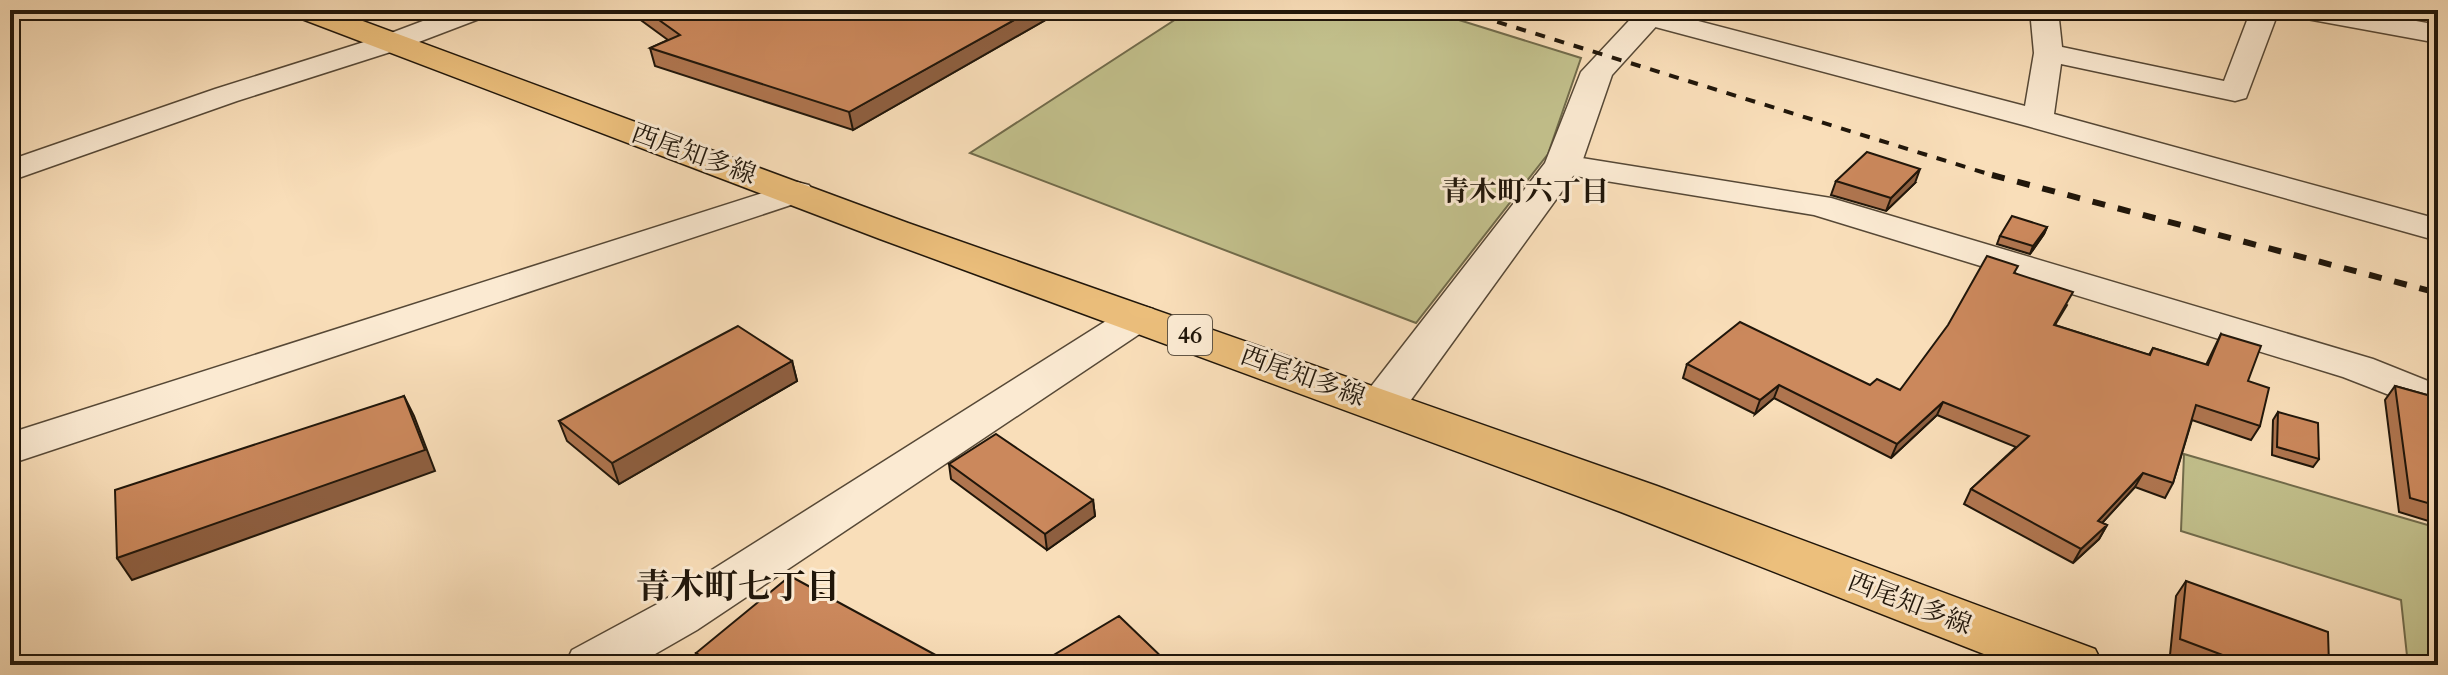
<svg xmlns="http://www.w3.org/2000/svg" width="2448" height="675" font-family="Cardo,'Noto Serif JP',serif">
<rect width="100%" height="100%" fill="#f9deb9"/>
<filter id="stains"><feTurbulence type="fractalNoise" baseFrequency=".0025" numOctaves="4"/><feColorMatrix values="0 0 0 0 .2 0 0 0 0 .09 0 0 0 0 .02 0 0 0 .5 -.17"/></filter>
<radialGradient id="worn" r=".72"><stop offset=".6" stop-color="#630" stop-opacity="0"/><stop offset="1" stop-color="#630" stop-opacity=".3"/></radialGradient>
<path fill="#c2c08c" stroke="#716b4b" stroke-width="2" d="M1190,10H1427L1581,58L1548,154L1416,323L970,153Z
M2184,454L2438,528V665H2408L2401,600L2181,531Z"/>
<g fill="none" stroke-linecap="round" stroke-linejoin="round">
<defs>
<path id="minor" d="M452,10H491L487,16L403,48L237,101L10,181V160L215,89L383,36Z
M1610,10H1656L2025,106L2034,53L2030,10H2058L2062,47L2224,81L2251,10H2279L2246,98L2235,101L2061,64L2054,114L2438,219V241L2027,126L1614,16Z
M1563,155L1831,198L2373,359L2438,385V414L2343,377L1814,215L1551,172L1546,165L1551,158Z
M797,182L809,185L814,192L809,199L10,464V433Z
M1139,305L1153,309L1159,317L1153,325L697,630L636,665H565L572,650L661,602L1125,309Z"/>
<path id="tertiary" d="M1639,10H1671L1612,75L1581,165L1400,415L1383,419L1366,415L1360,404L1366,393L1545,163L1581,72Z
M2292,10H2356L2438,25V43L2307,19L2296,16Z"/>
<path id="primary" d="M290,10H333L908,223L1657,486L2095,649L2103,665H2012L1621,512L880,239L294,16Z"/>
</defs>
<use href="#minor" stroke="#564836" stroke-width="3"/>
<use href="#tertiary" stroke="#564836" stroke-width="3"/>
<use href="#primary" stroke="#20160a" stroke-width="3"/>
<use href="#minor" fill="#fbead2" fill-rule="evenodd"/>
<use href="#tertiary" fill="#fbead2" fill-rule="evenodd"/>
<use href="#primary" fill="#ecbf7c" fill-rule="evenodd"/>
<path stroke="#20160a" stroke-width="4" stroke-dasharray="10 10" stroke-linecap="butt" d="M1459,10L1998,177"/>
<path stroke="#20160a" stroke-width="6" stroke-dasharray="13 13" stroke-linecap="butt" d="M1992,175L2438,293"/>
</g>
<path fill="#af754f" stroke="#20160a" stroke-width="2" d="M627,10H706L718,17L1063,10L853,130L655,66L650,48L668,40Z
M1836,181L1915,183L1886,211L1831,195Z
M2047,227L2044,234L2030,254L1997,244L2000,236Z
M2015,273L2067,305L2055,325L2149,355L2153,348L2206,365L2221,334L2248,381L2260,426L2251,440L2192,420L2173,483L2165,498L2135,487L2102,523L2107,525L2099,539L2073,563L1964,504L1971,489L2016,447L1937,415L1891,458L1774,398L1755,414L1683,378L1687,364L1870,385L1900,390Z
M792,361L797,381L619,484L567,441L559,421Z
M2395,386L2438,398V524L2399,512L2385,400Z
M2278,412L2319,459L2313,467L2272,455L2273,420Z
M949,464L1093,500L1095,516L1047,550L951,479Z
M2186,581L2329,665H2196L2170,655L2176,596Z
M696,653L943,659L944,665H700Z"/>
<path fill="#8e5f40" stroke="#20160a" stroke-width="2" d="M1032,10H1063L853,130L849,112Z
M1920,169L1915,183L1886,211L1891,198Z
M2047,227L2044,234L2030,254L2033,246Z
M792,361L797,381L619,484L612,463Z
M1779,385L1774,398L1755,414L1760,400Z
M404,396L414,416L435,471L132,580L117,558Z
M1943,402L1937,415L1891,458L1897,444Z
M2143,473L2135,487L2091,535L2098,521Z
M1093,500L1095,516L1047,550L1045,534Z
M2107,525L2099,539L2073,563L2081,549Z
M943,659L944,665H936Z"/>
<path fill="#cb885c" stroke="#20160a" stroke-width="2" d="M645,10H706L718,17L734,10H1032L849,112L650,48L680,35Z
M1867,152L1920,169L1891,198L1836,181Z
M2012,216L2047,227L2033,246L2000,236Z
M1987,256L2018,266L2014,273L2073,292L2054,325L2150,355L2153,348L2208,365L2221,334L2261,346L2248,381L2269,388L2260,426L2196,405L2173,483L2143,473L2098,521L2107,525L2081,549L1971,489L2029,436L1943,402L1897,444L1779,385L1760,400L1687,364L1740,322L1870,385L1877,379L1900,390L1948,325Z
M738,326L792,361L612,463L559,421Z
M2395,386L2438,398V506L2410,498Z
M404,396L425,450L117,558L115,490Z
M2278,412L2318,423L2319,459L2277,447Z
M996,434L1093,500L1045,534L949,464Z
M790,576L943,659L936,665H716L696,653Z
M2186,581L2328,632L2329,665H2249L2180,639Z
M1119,616L1170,665H1037Z"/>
<g text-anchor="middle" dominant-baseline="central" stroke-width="6" stroke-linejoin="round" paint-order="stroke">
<rect fill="#fbead2" stroke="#625646" stroke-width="2" x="1168" y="315" width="44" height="40" rx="6"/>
<g font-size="24" font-weight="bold" fill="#20160a">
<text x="1190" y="335">46</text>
</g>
<g font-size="26" fill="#20160a" stroke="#fbead2">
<text transform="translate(694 154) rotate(20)">西尾知多線</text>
<text transform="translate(1303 376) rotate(20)">西尾知多線</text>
<text transform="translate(1910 603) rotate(21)">西尾知多線</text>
</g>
<g font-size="28" font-weight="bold" fill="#20160a" stroke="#fbead2">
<text x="1525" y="192">青木町六丁目</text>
</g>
<g font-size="34" font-weight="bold" fill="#20160a" stroke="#fbead2">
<text x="738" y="587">青木町七丁目</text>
</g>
</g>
<rect width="2448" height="675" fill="none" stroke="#f9deb9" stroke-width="40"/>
<rect x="12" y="12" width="2424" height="651" fill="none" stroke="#20160a" stroke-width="4"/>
<rect x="20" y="20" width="2408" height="635" fill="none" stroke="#20160a" stroke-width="2"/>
<rect width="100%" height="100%" filter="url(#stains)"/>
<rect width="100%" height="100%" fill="url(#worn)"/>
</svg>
